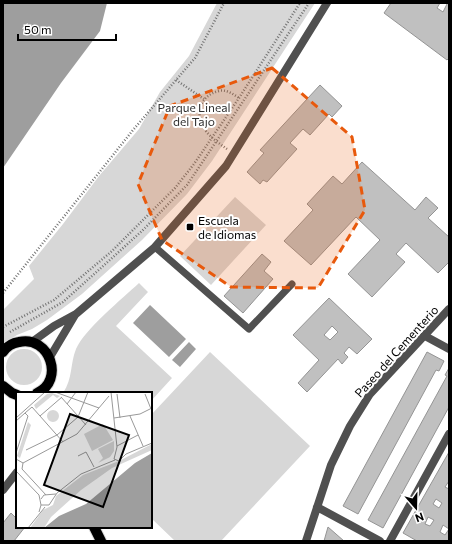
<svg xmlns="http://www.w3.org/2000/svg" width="452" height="544" font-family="Commissioner,sans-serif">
<rect width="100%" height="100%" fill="#fff"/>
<path fill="#d7d7d7" d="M217,3H315L212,161L187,194L142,240L82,294L47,320L32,329L17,335L3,344V310L34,279L29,266L63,224L99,176L139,129L160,92L189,56Z
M235,197L266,225L211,285L180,256Z
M139,283L148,292L116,326L172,378L151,401V393H63C73,378 70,364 76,349C85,329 122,299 139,283Z
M6 367a18 18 0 1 1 36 0a18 18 0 1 1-36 0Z
M210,352L310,446L221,541H175L151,518V415Z"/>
<path fill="#9e9e9e" d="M3,3H107L100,31L61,83L3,168Z
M150,305L186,339L169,357L133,323Z
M189,342L196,349L180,367L172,360Z"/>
<path fill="#c0c0c0" stroke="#949494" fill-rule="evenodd" d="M391,3H440L437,8L443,12L447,4L446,3H449V58L447,60L384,13Z
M320,85L342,106L332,117L329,114L310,135L303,129L290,143L297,149L267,182L263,180L260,184L247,172L264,153L260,150Z
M362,162L415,210L426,197L438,208L428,218L449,237V262L438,273L406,243L396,254L405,262L372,297L348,274L380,240L356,217L311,265L284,241L313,210L307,204L333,176L342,184Z
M262,254L271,262L264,271L273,279L243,313L224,296Z
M329,298L372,339L357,354L349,347L344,353L348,357L342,364L338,359L307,392L298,383L319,360L293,335ZM332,326L338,332L330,340L324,335Z
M427,352L444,361L439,371L436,370L358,514L343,506Z
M449,368V407L383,528L368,520L447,376L445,375Z
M449,452V481L445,487L449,489V541H417L403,533ZM436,499L442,503L439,508L433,504ZM428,517L434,520L430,526L425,524ZM443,525L449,529L445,535L440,532Z
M11,513L17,519V527H25L14,541H3V523Z
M328,527L344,541H324Z"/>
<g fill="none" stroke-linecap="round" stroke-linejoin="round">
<defs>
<path id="primary" d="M3,352C7,346 12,343 19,342C50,335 65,381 37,393
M3,386L12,393L17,395
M94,527L101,541"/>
</defs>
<use href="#primary" stroke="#dbdbdb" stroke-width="12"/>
<path stroke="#727272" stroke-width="2.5" stroke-dasharray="1 2" stroke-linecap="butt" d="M176,80L204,99
M227,149C217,142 205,134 201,122C196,108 204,94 219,91C226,89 233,94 239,98
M3,293L133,130L195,58L224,3
M3,327L54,300L112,251L175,188L194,164L239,98L300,3
M10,332L63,302L142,231L187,185L309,3"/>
<path stroke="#505050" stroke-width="7" d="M155,247L249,329L292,284"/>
<path stroke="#505050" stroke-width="8" d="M425,336L449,349
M3,490L17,472
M317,507L380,541
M306,541L331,465L350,426L370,394L449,309
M390,541L449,434"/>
<path stroke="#505050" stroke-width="8" d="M32,342L54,326L76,314L155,247L226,166L327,3
M50,357L75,315"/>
<use href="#primary" stroke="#000" stroke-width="10"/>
</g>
<path fill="#e8590c" fill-opacity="0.2" stroke="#e8590c" stroke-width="3" stroke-dasharray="8 5" stroke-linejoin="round" d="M272,68L352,137L365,210L318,288L231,287L162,240L138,184L170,106Z"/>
<rect fill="#000" stroke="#fff" stroke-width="1.5" x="186" y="223" width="8" height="8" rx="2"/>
<g text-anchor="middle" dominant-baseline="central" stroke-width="4" stroke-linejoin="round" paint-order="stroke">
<g font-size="12" fill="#2e2e2e" stroke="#fff">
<text x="194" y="107">Parque Lineal<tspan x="194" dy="14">del Tajo</tspan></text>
</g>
<g font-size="12" fill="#000" stroke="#fff" text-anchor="start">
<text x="198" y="220">Escuela<tspan x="198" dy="14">de Idiomas</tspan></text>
</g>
<g font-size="12" fill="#000" stroke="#fff">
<text transform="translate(396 351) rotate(-48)">Paseo del Cementerio</text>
</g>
</g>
<g transform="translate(16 392)">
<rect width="136" height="136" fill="#fff"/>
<path d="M36,1L44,4L41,6L37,3L20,17L18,13L31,2ZM31 24a6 6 0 1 1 12 0a6 6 0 1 1-12 0ZM12,30L15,33L4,66L1,64ZM87,32L97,48L76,59L68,42ZM98,49V59L94,65L82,71L87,66L82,57ZM136,52V58L96,76L65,98L35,125L28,136H14L27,118L37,113L40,104L67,83L103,69Z" fill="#d7d7d7"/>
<path d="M136,61V136H28L43,124L70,112L119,71Z" fill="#9e9e9e"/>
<path fill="none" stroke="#999" stroke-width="1" d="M39,0L83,16M95,0L101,55L98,67L103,69L110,62L136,51M101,2L104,26M129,2L135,17M45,5L70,33M51,12L60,0M16,15L47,50M24,24L46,5M114,24L127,54M0,26L29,0M98,26L124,22L136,16M0,29L9,21M101,54L122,43M10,58L41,43L62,25L72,0M0,61L12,24L9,21L16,15M62,64L70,60L78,75M0,67L7,71L6,77M7,71L61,42L93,4M6,77L30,103M1,80L23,103L25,113L23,120M25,107L28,103L40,102M25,113H33L41,101L65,82L99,68M12,136L29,115"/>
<path fill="#000" fill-opacity="0.15" stroke="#000" stroke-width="2" d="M54,22L113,43L87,115L28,93Z"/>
<rect width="136" height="136" fill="none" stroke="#000" stroke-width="2"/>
</g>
<rect width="452" height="544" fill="none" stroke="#000000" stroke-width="8"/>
<g transform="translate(416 508) rotate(160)" stroke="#ffffff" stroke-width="3" paint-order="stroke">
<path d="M0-3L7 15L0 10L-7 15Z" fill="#000000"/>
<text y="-6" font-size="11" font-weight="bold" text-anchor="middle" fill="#000000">N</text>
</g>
<path d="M18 34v6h98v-6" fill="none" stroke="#000000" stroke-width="2"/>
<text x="24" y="34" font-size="12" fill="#000000" stroke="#ffffff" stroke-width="3" paint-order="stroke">50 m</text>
</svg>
